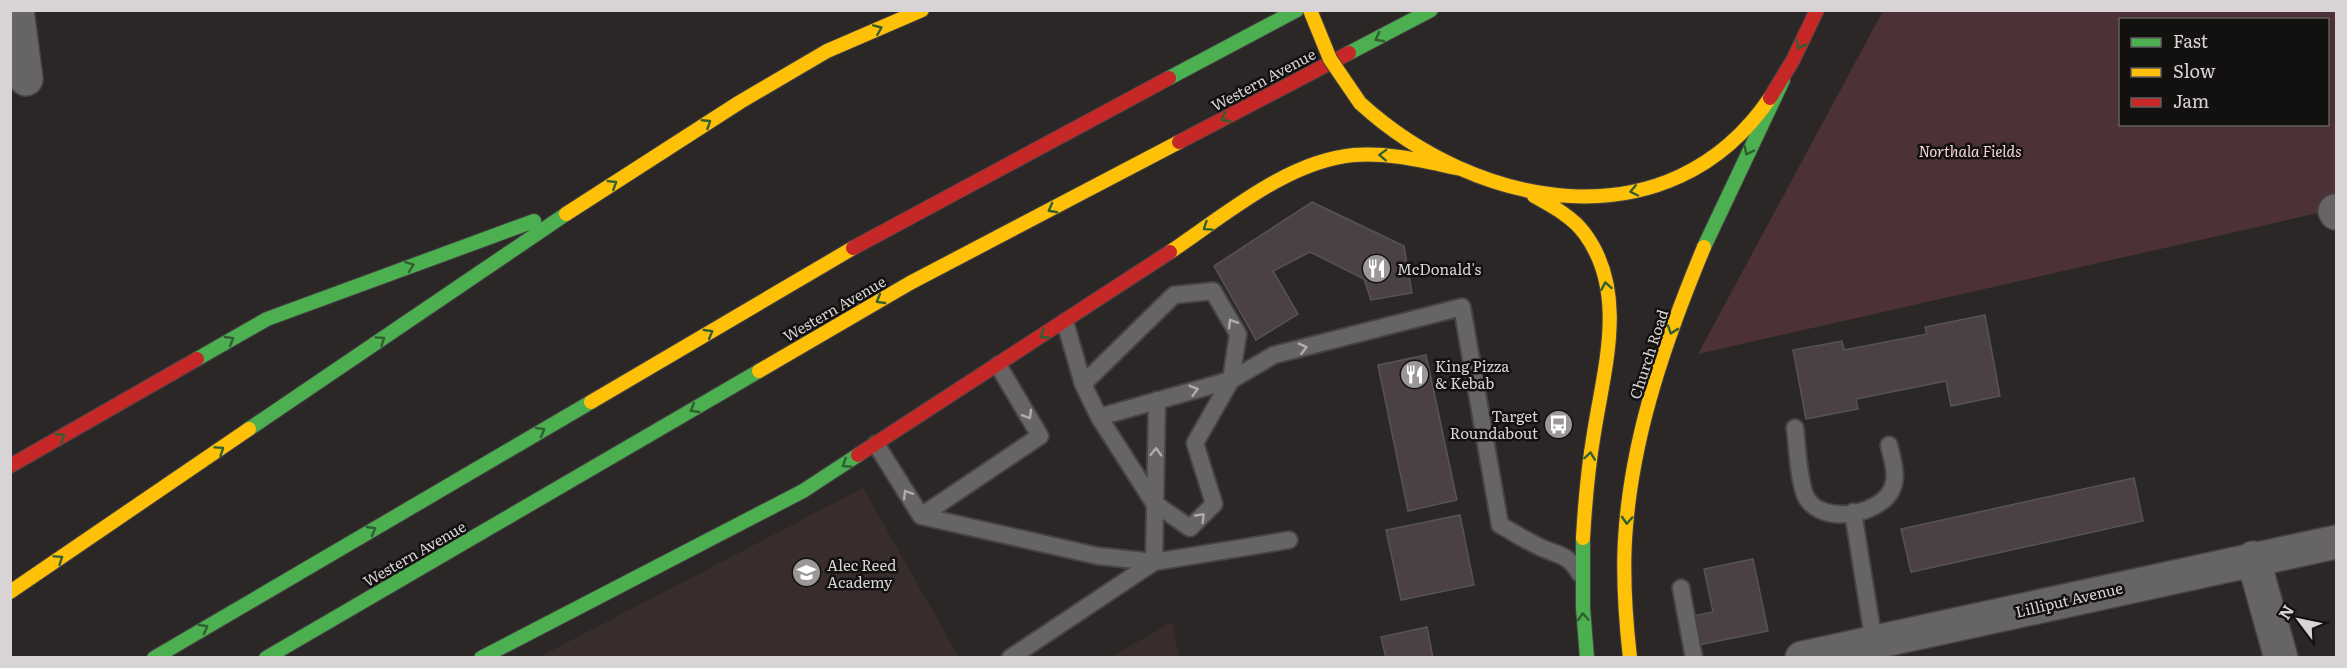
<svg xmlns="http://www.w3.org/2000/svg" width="2347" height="668" font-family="Literata,serif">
<rect width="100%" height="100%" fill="#2b2727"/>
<path fill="#382c2d" d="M863,488L959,657H539Z
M1172,622L1179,657H1111Z"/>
<path fill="#4c3237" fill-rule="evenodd" d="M1883,11H2336V209L1698,354ZM2120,20H2328V124H2120Z"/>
<path fill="#4b4142" stroke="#565353" stroke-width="1.5" d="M1312,202L1404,246L1412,293L1371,300L1364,279L1310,252L1273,271L1298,314L1256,340L1214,266Z
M1985,315L2000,396L1951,406L1946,381L1856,399L1858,409L1806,419L1793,350L1842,341L1844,350L1927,334L1925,327Z
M1426,355L1457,500L1408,511L1378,365Z
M2134,478L2143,521L1911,572L1901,529Z
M1460,515L1474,585L1401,600L1386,530Z
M1753,559L1768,631L1698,645L1692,616L1713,612L1704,569Z
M1427,627L1433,658H1386L1381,637Z"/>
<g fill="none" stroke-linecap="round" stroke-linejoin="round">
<defs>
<path id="lane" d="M1065,322L1083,384L1099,417L1154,503L1190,528L1214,504L1195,443L1231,380L1238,334L1213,291L1174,295L1083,384
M1099,417L1231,380L1274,355L1462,307L1500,525C1513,532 1525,540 1538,546C1557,556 1567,552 1580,574
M1795,428C1797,444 1799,484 1806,497C1821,525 1877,516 1891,491C1899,477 1892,459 1889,445
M876,444L921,516L1040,436L998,365
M1853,512L1874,643
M921,516L1098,556L1154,562L1289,540
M1154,562L1157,400
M1681,588L1694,658
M1010,658L1154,562"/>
<path id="street" d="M17,10L26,79
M2335,211L2336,213
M2253,558L2281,658
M1802,658L2336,542"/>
<path id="fast" d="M1349,53L1431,10
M1169,78L1297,10
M1704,247L1783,80
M197,359L267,319L534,221
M249,429L566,214
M1583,538V608L1587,658
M154,658L591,402
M266,658L759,371
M481,658L803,491L858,455"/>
<path id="slow" d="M1360,103C1477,210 1669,246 1770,98
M1534,196C1552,206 1573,217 1585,234C1628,293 1604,368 1594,433C1588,468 1585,503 1583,538
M566,214L740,102L827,51L922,10
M1170,252C1224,216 1287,161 1354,155C1390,152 1427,162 1462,169
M759,371L910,283L1179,142
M591,402L853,248
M10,592L249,429
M1630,658C1625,614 1622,570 1626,526C1634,429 1667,336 1704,247"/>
<path id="jam" d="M1770,98L1793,60L1817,10
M1179,142L1349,53
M853,248L1169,78
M858,455L1170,252
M10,466L197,359"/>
</defs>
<use href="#lane" stroke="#464344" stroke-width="20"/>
<use href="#street" stroke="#464344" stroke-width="36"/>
<use href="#fast" stroke="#464344" stroke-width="16"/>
<use href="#slow" stroke="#464344" stroke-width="16"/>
<use href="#jam" stroke="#464344" stroke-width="16"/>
<use href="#lane" stroke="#666464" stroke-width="16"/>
<use href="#street" stroke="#666464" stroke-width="33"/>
<use href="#fast" stroke="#4caf50" stroke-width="14"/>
<use href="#slow" stroke="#ffc107" stroke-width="14"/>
<use href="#jam" stroke="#c62828" stroke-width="14"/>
<defs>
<path id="slow-bridge" d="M1310,10L1330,59L1360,103"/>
</defs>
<use href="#slow-bridge" stroke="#464344" stroke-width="16" stroke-linecap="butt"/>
<use href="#slow-bridge" stroke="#ffc107" stroke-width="14"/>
</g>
<defs><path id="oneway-chevron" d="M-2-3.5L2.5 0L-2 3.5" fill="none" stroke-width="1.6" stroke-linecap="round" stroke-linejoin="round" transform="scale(1.5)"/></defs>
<g stroke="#306030">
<use href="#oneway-chevron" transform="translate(878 29) rotate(-23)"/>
<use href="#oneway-chevron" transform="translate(1379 38) rotate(152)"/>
<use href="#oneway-chevron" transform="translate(1800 45) rotate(116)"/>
<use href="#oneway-chevron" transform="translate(1225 118) rotate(152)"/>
<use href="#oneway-chevron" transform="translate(707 123) rotate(-33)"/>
<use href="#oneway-chevron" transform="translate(1748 151) rotate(116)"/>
<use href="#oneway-chevron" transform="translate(1383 155) rotate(-178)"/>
<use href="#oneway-chevron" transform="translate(613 184) rotate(-32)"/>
<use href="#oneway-chevron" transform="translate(1634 191) rotate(168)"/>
<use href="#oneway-chevron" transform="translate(1052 209) rotate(152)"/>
<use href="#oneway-chevron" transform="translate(1207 227) rotate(146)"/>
<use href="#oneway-chevron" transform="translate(410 266) rotate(-20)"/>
<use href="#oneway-chevron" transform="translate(1606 286) rotate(-100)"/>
<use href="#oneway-chevron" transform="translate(880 300) rotate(150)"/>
<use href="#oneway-chevron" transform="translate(1672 330) rotate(109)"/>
<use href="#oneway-chevron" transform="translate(709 333) rotate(-30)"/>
<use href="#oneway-chevron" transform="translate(1044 335) rotate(147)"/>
<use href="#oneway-chevron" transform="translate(230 340) rotate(-30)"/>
<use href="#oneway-chevron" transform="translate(381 340) rotate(-34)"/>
<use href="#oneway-chevron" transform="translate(694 409) rotate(150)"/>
<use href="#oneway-chevron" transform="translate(541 431) rotate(-30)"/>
<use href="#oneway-chevron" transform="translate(61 437) rotate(-30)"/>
<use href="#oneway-chevron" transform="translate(220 450) rotate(-34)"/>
<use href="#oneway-chevron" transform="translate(1590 456) rotate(-82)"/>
<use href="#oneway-chevron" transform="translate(846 464) rotate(147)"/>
<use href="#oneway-chevron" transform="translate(1627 520) rotate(93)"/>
<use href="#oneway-chevron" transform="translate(372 530) rotate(-30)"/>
<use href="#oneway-chevron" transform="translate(59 559) rotate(-34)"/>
<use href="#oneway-chevron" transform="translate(1583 617) rotate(-93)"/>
<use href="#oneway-chevron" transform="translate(204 628) rotate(-30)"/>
</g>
<g stroke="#b0acad">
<use href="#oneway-chevron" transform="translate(1232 323) rotate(-121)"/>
<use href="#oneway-chevron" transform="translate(1303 348) rotate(-14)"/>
<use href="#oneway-chevron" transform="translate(1194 390) rotate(-16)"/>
<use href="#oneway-chevron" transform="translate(1028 415) rotate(59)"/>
<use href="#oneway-chevron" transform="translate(1156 452) rotate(-88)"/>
<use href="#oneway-chevron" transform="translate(907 494) rotate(-122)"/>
<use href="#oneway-chevron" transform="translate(1201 517) rotate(-46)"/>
</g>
<defs>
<symbol id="restaurant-disc" viewBox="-11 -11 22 22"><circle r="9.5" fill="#9b9797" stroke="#131010"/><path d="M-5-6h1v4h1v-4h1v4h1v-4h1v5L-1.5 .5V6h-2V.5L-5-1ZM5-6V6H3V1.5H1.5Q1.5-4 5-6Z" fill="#fff"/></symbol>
<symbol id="bus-disc" viewBox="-11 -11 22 22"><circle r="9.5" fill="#9b9797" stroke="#131010"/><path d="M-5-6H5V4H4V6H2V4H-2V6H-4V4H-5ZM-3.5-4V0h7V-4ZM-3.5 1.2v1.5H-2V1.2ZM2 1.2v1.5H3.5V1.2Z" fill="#fff"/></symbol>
<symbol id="school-disc" viewBox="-11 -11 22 22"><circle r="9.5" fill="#9b9797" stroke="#131010"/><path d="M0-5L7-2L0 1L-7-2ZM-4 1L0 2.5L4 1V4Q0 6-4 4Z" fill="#fff"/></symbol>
</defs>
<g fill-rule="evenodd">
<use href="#restaurant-disc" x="1360" y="252" width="33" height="33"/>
<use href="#restaurant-disc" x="1398" y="358" width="33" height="33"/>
<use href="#bus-disc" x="1542" y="408" width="33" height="33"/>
<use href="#school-disc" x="790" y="556" width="33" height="33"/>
</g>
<g text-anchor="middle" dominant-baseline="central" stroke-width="5" stroke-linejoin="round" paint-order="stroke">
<g font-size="15" fill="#d8d3d4" stroke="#131010">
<text transform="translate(1263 79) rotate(-28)">Western Avenue</text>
<text transform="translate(834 308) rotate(-30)">Western Avenue</text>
<text transform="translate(1648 354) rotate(-72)">Church Road</text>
<text transform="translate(414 553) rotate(-30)">Western Avenue</text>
<text transform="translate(2069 599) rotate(-13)">Lilliput Avenue</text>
</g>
<g font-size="15" font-style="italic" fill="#f6d5d9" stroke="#131010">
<text x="1970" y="150">Northala Fields</text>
</g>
<g font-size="15" fill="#d8d3d4" stroke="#131010" text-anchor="start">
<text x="1397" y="268">McDonald's</text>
<text x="1435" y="365">King Pizza<tspan x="1435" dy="17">&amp; Kebab</tspan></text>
<text x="1538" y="415" text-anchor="end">Target<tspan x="1538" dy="17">Roundabout</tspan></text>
<text x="827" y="564">Alec Reed<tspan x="827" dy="17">Academy</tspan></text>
</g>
</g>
<rect width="2347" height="668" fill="none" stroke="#d8d3d4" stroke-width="24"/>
<rect x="2119" y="18" width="210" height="108" fill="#131010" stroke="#625e5e" stroke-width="1.5"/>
<rect x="2131" y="38" width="30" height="9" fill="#4caf50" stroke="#625e5e" stroke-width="1.5"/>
<text x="2173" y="48" font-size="18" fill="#d8d3d4">Fast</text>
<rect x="2131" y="68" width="30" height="9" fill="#ffc107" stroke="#625e5e" stroke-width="1.5"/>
<text x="2173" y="78" font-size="18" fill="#d8d3d4">Slow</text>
<rect x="2131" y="98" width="30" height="9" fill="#c62828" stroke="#625e5e" stroke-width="1.5"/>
<text x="2173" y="108" font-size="18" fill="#d8d3d4">Jam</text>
<g transform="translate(2299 620) rotate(302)" stroke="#131010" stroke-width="4.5" paint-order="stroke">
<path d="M0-4.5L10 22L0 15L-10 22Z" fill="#d8d3d4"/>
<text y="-9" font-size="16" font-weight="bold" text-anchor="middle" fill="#d8d3d4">N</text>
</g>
</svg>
